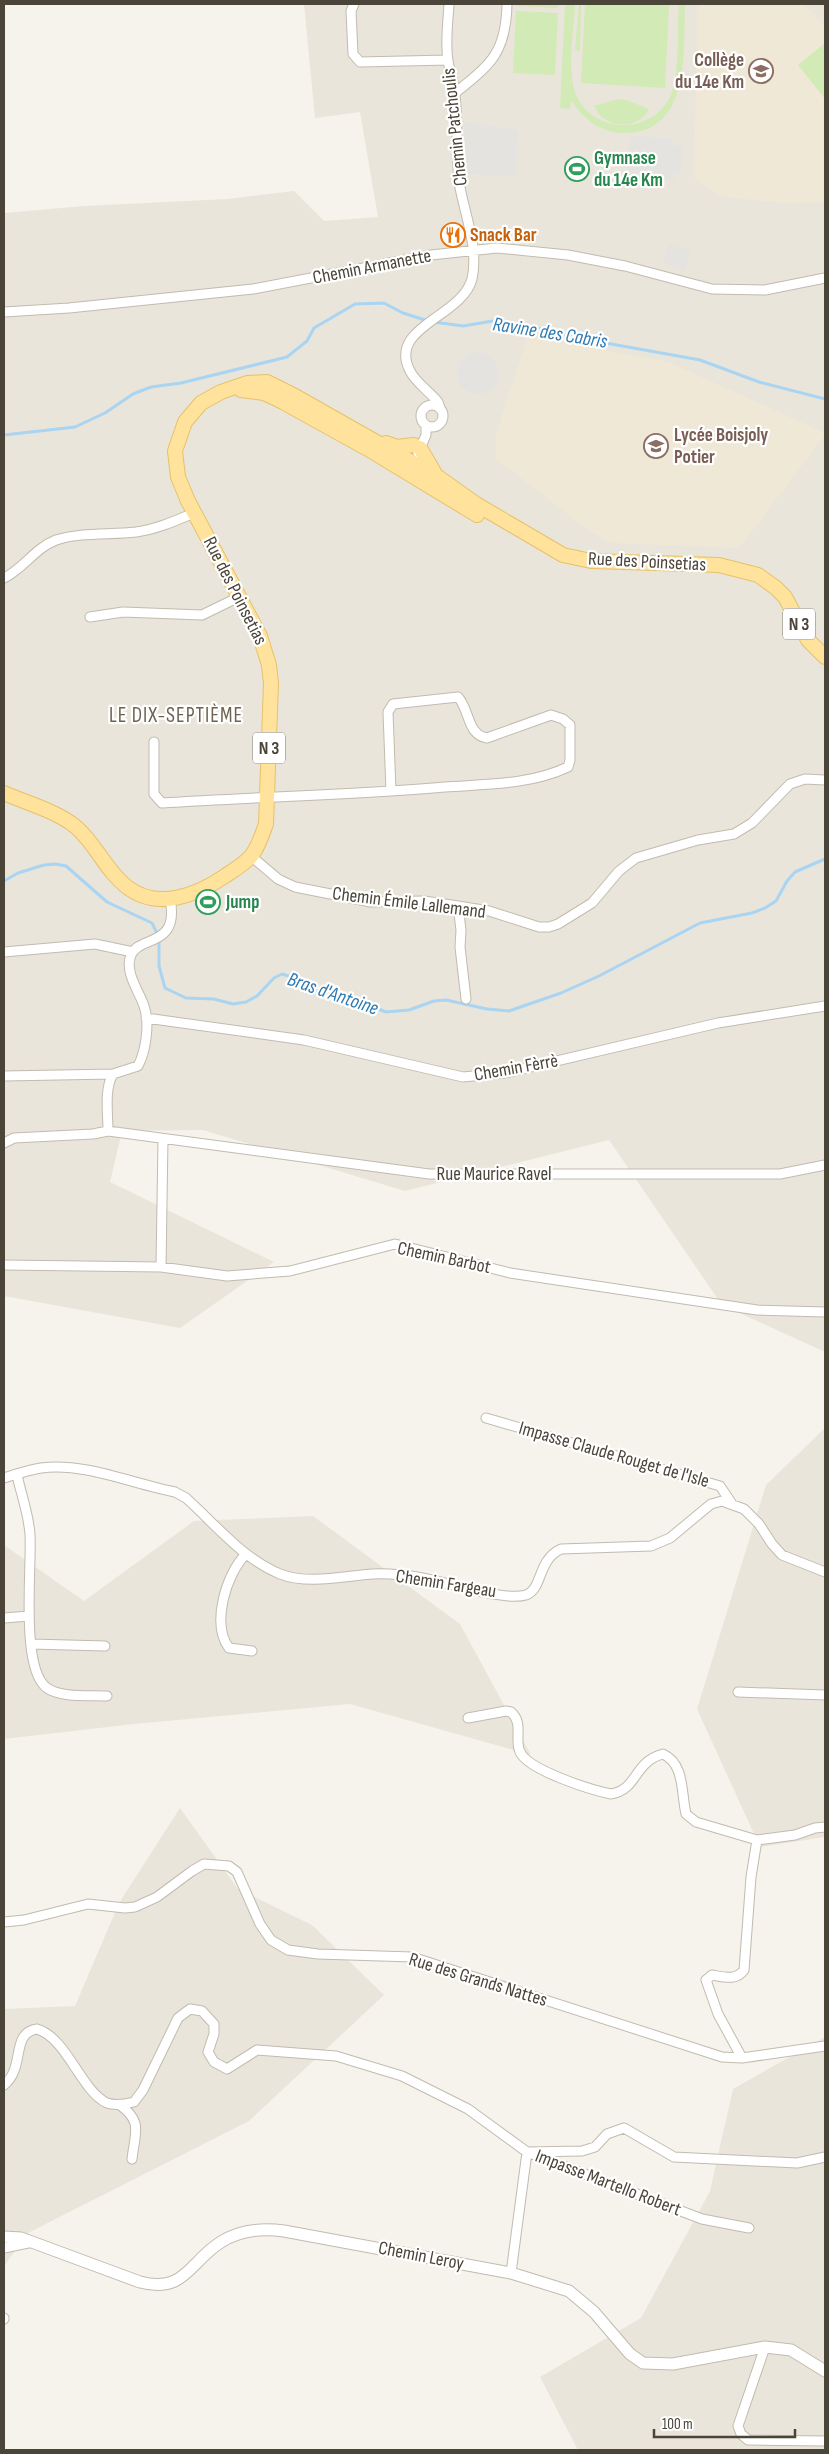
<svg xmlns="http://www.w3.org/2000/svg" width="829" height="2454" font-family="'Sofia Sans Condensed',sans-serif">
<rect width="100%" height="100%" fill="#f6f3ec"/>
<path fill="#eae5da" d="M304,4H825V1352L722,1305L609,1140L405,1191L203,1130L122,1131L110,1182L274,1262L180,1328L4,1296V213L84,206L227,199L294,191L324,221L378,217L360,112L315,118Z
M825,1428V1837L760,1847L697,1709L766,1485Z
M313,1516L460,1624L531,1755L350,1704L134,1724L4,1739V1545L84,1601L194,1521Z
M180,1808L238,1889L312,1925L384,1995L249,2121L28,2233L4,2266V2009L75,2006L119,1903Z
M825,2037V2450H578L540,2377L641,2318L710,2191L733,2089Z"/>
<path fill="#efe8d6" d="M698,4H804L825,27V202L784,203L718,196L694,177Z
M528,336L668,362L825,433V435L739,548L612,543L589,531L496,458V434Z"/>
<path fill="#d2eab5" d="M517,4H558V8L517,6Z
M565,4H575C574,29 567,68 575,92C590,134 652,137 671,95C680,74 677,28 679,4H685C683,52 692,136 620,133C599,131 582,118 571,100L570,109L560,108Z
M579,4H581L580,51L575,50Z
M585,4H669L665,88L581,83Z
M516,11L558,13L555,75L513,73Z
M825,43V99L798,65Z
M618,99L626,100L649,109C638,131 604,129 594,106Z"/>
<path fill="#e5e3e0" d="M464,122L518,130L515,177L466,174Z
M629,136L672,138V145H682L681,173H674V180L627,178Z
M669,244L690,251L685,270L663,263Z
M457 373a21 21 0 1 1 42 0a21 21 0 1 1-42 0Z"/>
<g fill="none" stroke-linecap="round" stroke-linejoin="round">
<path stroke="#a9d4f2" stroke-width="3" d="M434,322L463,326L493,321L526,325L578,338L700,360L759,382L825,399
M4,435L75,427L105,413L133,394L151,387L181,383L287,357L307,341L314,328L355,304L384,303L403,313L428,321
M4,881L18,873L44,865L55,864L66,866L107,902L152,923L159,937V966L165,988L186,998L214,999L233,1004L246,1002L257,996L274,978L282,974L298,979L321,993L342,999L359,1001L386,1012L409,1010L434,1001L446,1000L487,1009L509,1011L561,993L599,976L700,923L752,913L765,908L776,901L787,881L795,872L825,859"/>
<defs>
<path id="minor" d="M354,4L351,11L353,54L360,62L448,60
M455,93C491,64 506,53 507,4
M4,312L69,308L253,289L431,255L497,248L568,255L625,266L712,289L765,290L825,278
M421 416a11 11 0 1 1 22 0a11 11 0 1 1-22 0Z
M440,408L438,402C429,391 416,383 410,371C387,327 462,317 472,279C479,247 464,213 459,182C456,152 458,123 455,94C454,83 450,72 448,61C445,42 448,22 449,4
M418,453L426,435V429
M4,578C23,569 35,548 56,540C81,532 110,535 136,532C157,529 175,521 194,513
M90,617L123,612L202,615L239,597
M154,742V794L162,803C256,797 351,795 445,787C486,784 530,785 568,767L570,760V725L563,719L551,715L487,738C467,735 470,710 458,697L393,704L388,712L391,791
M251,856L278,879L295,887L371,902L424,901L458,906L489,911L539,927H549L558,924L592,903L619,871L636,858L698,840L734,834L752,823L790,784L805,779L825,780
M458,906L461,930L460,947L466,999
M4,952L95,944L133,952
M146,1018L304,1040L463,1077L505,1073L718,1023L825,1006
M4,1076L113,1074
M108,1131L429,1174H780L825,1165
M4,1143L14,1138L93,1134L108,1131C108,1113 104,1089 113,1074L138,1066C146,1051 150,1023 144,1006C139,991 124,972 131,955C139,935 180,948 170,899
M4,1265L161,1267L227,1276L290,1271L395,1244L510,1273L757,1310L825,1312
M161,1267L163,1139
M486,1418L720,1486L732,1504
M17,1475C21,1494 29,1515 30,1535C32,1567 20,1669 47,1688C61,1698 89,1695 107,1696
M4,1478C16,1474 29,1470 41,1468C84,1462 133,1484 175,1492L186,1498C215,1524 243,1559 280,1574C308,1585 344,1576 373,1574C386,1573 399,1575 411,1576C439,1579 503,1602 526,1595C543,1589 537,1560 561,1549L651,1546L670,1538L711,1504L722,1501L744,1509L759,1524L772,1544L782,1555L825,1572
M246,1554C226,1574 211,1624 229,1648L252,1651
M4,1618L29,1616
M31,1644L105,1646
M738,1692L825,1695
M468,1718L506,1711L511,1712C524,1723 514,1739 520,1752C528,1770 591,1790 611,1794C638,1790 633,1762 663,1754C685,1764 681,1793 686,1814L696,1822L757,1840L795,1835L815,1828L825,1827
M4,1922L24,1920L88,1904L125,1908L135,1907L157,1897L192,1871L204,1864L229,1866L237,1872L260,1924L271,1940L288,1950L318,1954L412,1957L722,2057L742,2058L825,2046
M742,2058L718,2014L706,1980L712,1975C724,1977 736,1981 744,1970L751,1877L757,1840
M4,2085C26,2067 10,2033 37,2029C67,2038 81,2091 107,2103C116,2106 126,2104 134,2102L143,2090L178,2018L190,2009L202,2011L214,2024V2034L208,2052L214,2062L227,2069L257,2050L336,2056L402,2076L468,2109L527,2152L582,2151L595,2147L607,2134L624,2128L674,2157L797,2163L825,2157
M120,2105C143,2122 135,2132 132,2159
M4,2248L33,2242
M511,2273L527,2152L702,2219L749,2228
M4,2318V2319
M765,2347L738,2426L741,2434L748,2440L825,2441"/>
<path id="tertiary" d="M4,2237L21,2238L140,2282C185,2294 190,2261 221,2242C240,2230 262,2228 284,2231L511,2273L569,2291L594,2312L630,2354L643,2363L673,2364L765,2347L791,2350L825,2371"/>
<path id="primary" d="M241,390L264,393L283,402L368,449L477,515
M386,443L397,447L414,445
M420,448L434,472
M4,793C26,803 57,811 76,827C96,844 106,871 127,887C158,911 197,895 225,876C234,870 246,863 252,855C259,845 262,835 266,824L271,683L269,665L260,636L188,501L178,477L175,451L185,422L201,403L221,392L247,383L267,382L295,396L438,477L476,504L563,555L591,561L719,565L758,575L776,588L785,597L808,640L825,657"/>
</defs>
<use href="#minor" stroke="#c2bbae" stroke-width="11"/>
<use href="#tertiary" stroke="#c2bbae" stroke-width="13"/>
<use href="#primary" stroke="#e6c16a" stroke-width="16"/>
<use href="#minor" stroke="#fff" stroke-width="9"/>
<use href="#tertiary" stroke="#fff" stroke-width="11"/>
<use href="#primary" stroke="#ffe39c" stroke-width="14"/>
</g>
<defs>
<symbol id="school-ring" viewBox="-11 -11 22 22"><circle r="9.5" fill="#fff" stroke="#8d6e63" stroke-width="1.5"/><path d="M0-5L7-2L0 1L-7-2ZM-4 1L0 2.5L4 1V4Q0 6-4 4Z" fill="#8d6e63"/></symbol>
<symbol id="stadium-ring" viewBox="-11 -11 22 22"><circle r="9.5" fill="#fff" stroke="#2e9e5b" stroke-width="1.5"/><path d="M0-5a6.5 5 0 1 0 0 10a6.5 5 0 1 0 0-10ZM-3.5-1.8h7v3.6h-7Z" fill="#2e9e5b"/></symbol>
<symbol id="restaurant-ring" viewBox="-11 -11 22 22"><circle r="9.5" fill="#fff" stroke="#e8710a" stroke-width="1.5"/><path d="M-5-6h1v4h1v-4h1v4h1v-4h1v5L-1.5 .5V6h-2V.5L-5-1ZM5-6V6H3V1.5H1.5Q1.5-4 5-6Z" fill="#e8710a"/></symbol>
</defs>
<g fill-rule="evenodd">
<use href="#school-ring" x="747" y="57" width="28" height="28"/>
<use href="#stadium-ring" x="563" y="155" width="28" height="28"/>
<use href="#restaurant-ring" x="439" y="221" width="28" height="28"/>
<use href="#school-ring" x="642" y="432" width="28" height="28"/>
<use href="#stadium-ring" x="194" y="888" width="28" height="28"/>
</g>
<g text-anchor="middle" dominant-baseline="central" stroke-width="4.5" stroke-linejoin="round" paint-order="stroke">
<g fill="#fff" stroke="#817c74" stroke-width="1">
<rect x="783" y="608.5" width="32" height="31" rx="4"/>
<rect x="253" y="732.5" width="32" height="31" rx="4"/>
</g>
<g font-size="18" font-weight="bold" fill="#4b4439">
<text x="799" y="624">N 3</text>
<text x="269" y="748">N 3</text>
</g>
<g font-size="19" font-weight="bold" fill="#785e54" stroke="#fff" text-anchor="end">
<text x="744" y="60">Collège<tspan x="744" dy="22">du 14e Km</tspan></text>
<text x="674" y="435" text-anchor="start">Lycée Boisjoly<tspan x="674" dy="22">Potier</tspan></text>
</g>
<g font-size="19" fill="#4b4439" stroke="#fff">
<text transform="translate(455 127) rotate(-96)">Chemin Patchoulis</text>
<text transform="translate(372 267) rotate(-11)">Chemin Armanette</text>
<text transform="translate(647 562) rotate(3)">Rue des Poinsetias</text>
<text transform="translate(235 591) rotate(63)">Rue des Poinsetias</text>
<text transform="translate(409 903) rotate(7)">Chemin Émile Lallemand</text>
<text transform="translate(516 1068) rotate(-10)">Chemin Fèrrè</text>
<text x="494" y="1174">Rue Maurice Ravel</text>
<text transform="translate(444 1258) rotate(12)">Chemin Barbot</text>
<text transform="translate(614 1455) rotate(16)">Impasse Claude Rouget de l'Isle</text>
<text transform="translate(446 1584) rotate(9)">Chemin Fargeau</text>
<text transform="translate(478 1980) rotate(17)">Rue des Grands Nattes</text>
<text transform="translate(608 2183) rotate(21)">Impasse Martello Robert</text>
<text transform="translate(421 2256) rotate(11)">Chemin Leroy</text>
</g>
<g font-size="19" font-weight="bold" fill="#27864d" stroke="#fff" text-anchor="start">
<text x="594" y="158">Gymnase<tspan x="594" dy="22">du 14e Km</tspan></text>
<text x="226" y="902">Jump</text>
</g>
<g font-size="19" font-weight="bold" fill="#c56008" stroke="#fff" text-anchor="start">
<text x="470" y="235">Snack Bar</text>
</g>
<g font-size="20" font-style="italic" fill="#2e7ab2" stroke="#fff">
<text transform="translate(550 333) rotate(9)">Ravine des Cabris</text>
<text transform="translate(333 994) rotate(19)">Bras d'Antoine</text>
</g>
<g font-size="21" letter-spacing="1" fill="#6e6250" stroke="#fff">
<text x="176" y="715">LE DIX-SEPTIÈME</text>
</g>
</g>
<rect width="829" height="2454" fill="none" stroke="#4b4439" stroke-width="10"/>
<path d="M654 2429v8h141v-8" fill="none" stroke="#4b4439" stroke-width="2.5"/>
<text x="662" y="2429" font-size="15" fill="#4b4439" stroke="#ffffff" stroke-width="4" paint-order="stroke">100 m</text>
</svg>
